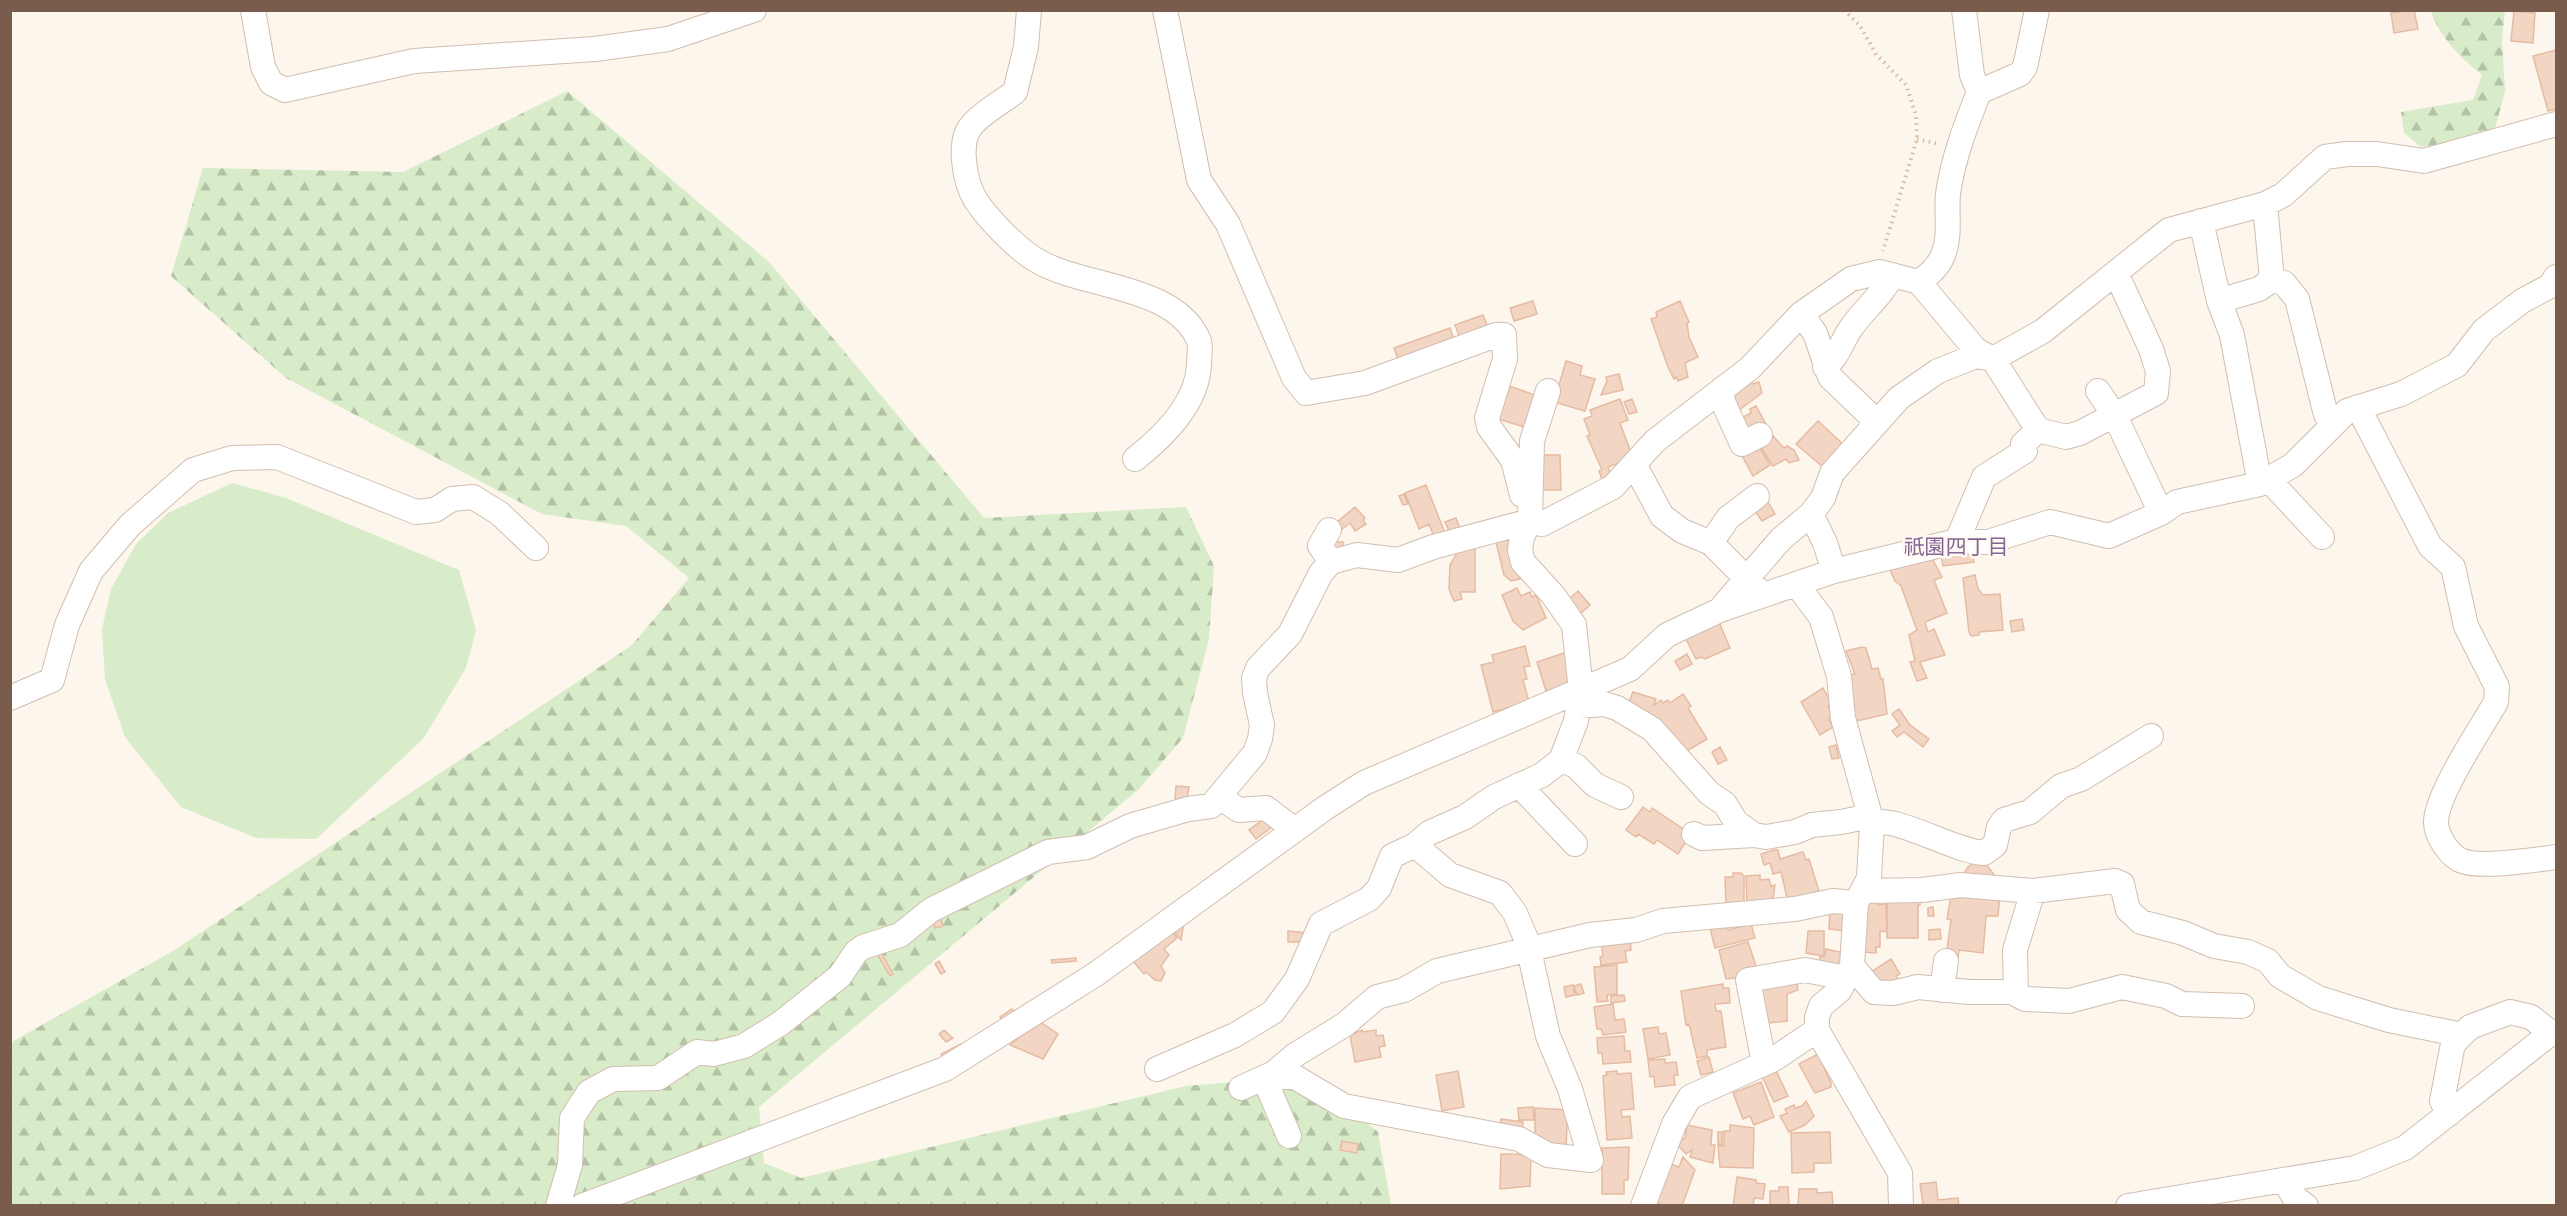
<svg xmlns="http://www.w3.org/2000/svg" width="2567" height="1216" font-family="'Roboto Condensed','Noto Sans JP',sans-serif">
<defs>
<pattern id="forest-firs" width="22" height="20" patternUnits="userSpaceOnUse" patternTransform="scale(1.5)"><rect width="22" height="20" fill="#d8ecc9"/><path d="M5 1l3.5 6h-7zM16 11l3.5 6h-7z" fill="#b4c2a5"/></pattern>
</defs>
<rect width="100%" height="100%" fill="#fdf6ec"/>
<path fill="url(#forest-firs)" d="M2431,11H2505L2502,40L2505,91L2495,129L2458,143L2421,147L2404,133L2401,112L2473,100L2482,75C2459,56 2441,39 2431,11Z
M567,91L769,262L984,518L1186,507L1214,566L1209,639L1183,738L1139,789L759,1107L764,1163L801,1178L1186,1086L1267,1079L1326,1087L1378,1132L1391,1205H11L10,1043L173,951L631,646L689,578L626,526L542,514L286,378L171,276L203,168L403,172Z"/>
<path fill="#d8ecc9" d="M232,483L286,498L459,570L476,630L466,668L423,739L316,839L256,838L181,807L125,737L105,679L102,629L111,589L136,544L168,513Z"/>
<path fill="#f3d5c3" stroke="#e6bba3" stroke-width="1.5" d="M2414,10L2418,29L2394,33L2391,13Z
M2514,11L2535,13L2533,43L2511,41Z
M2556,50V109L2548,111L2533,56Z
M1533,301L1537,314L1514,321L1510,308Z
M1680,301L1689,322L1687,323L1689,337L1698,357L1685,363L1688,377L1678,381L1676,377L1674,379L1668,367L1651,319L1657,317L1656,312Z
M1483,315L1489,330L1461,341L1455,325Z
M1450,328L1455,343L1399,362L1394,348Z
M1566,361L1582,366L1580,375L1595,379L1585,411L1554,402Z
M1619,374L1623,390L1601,395L1607,381L1606,377Z
M1750,380L1753,384L1759,382L1762,393L1735,413L1729,392Z
M1509,386L1538,396L1528,428L1498,419Z
M1620,399L1628,420L1620,423L1633,458L1608,467L1613,481L1604,485L1599,471L1602,470L1587,436L1590,435L1584,419L1592,416L1590,410Z
M1632,399L1637,412L1629,414L1624,402Z
M1756,406L1767,426L1746,437L1738,420L1751,413L1750,409Z
M1818,421L1845,446L1823,467L1796,444Z
M1773,436L1784,448L1787,446L1794,450L1799,460L1789,463L1786,459L1773,466L1759,444Z
M1758,445L1770,465L1753,476L1741,454Z
M1540,455H1560L1561,490H1540Z
M1426,485L1445,533L1434,537L1429,524L1419,529L1405,493Z
M1404,494L1408,504L1403,505L1399,496Z
M1767,500L1775,514L1762,521L1753,508Z
M1355,507L1365,518L1363,520L1366,524L1355,531L1350,523L1341,530L1336,523Z
M1456,518L1461,531L1451,535L1445,522Z
M1510,534L1520,579L1511,581L1504,575L1495,538Z
M1326,542H1343V552H1326Z
M1456,547L1475,548V592H1460L1462,599L1454,601L1449,589L1450,565L1456,555Z
M1972,550L1974,562L1943,566L1941,555Z
M1930,558L1933,560L1942,577L1934,580L1947,613L1925,622L1926,626L1928,632L1934,629L1945,655L1920,662L1927,678L1917,681L1910,662L1915,661L1909,635L1917,630L1901,586L1895,581L1890,570Z
M1975,575L1978,589L1983,595L2000,594L2003,630L1979,632V635L1971,636L1969,632L1963,578Z
M1517,588L1521,596L1530,592L1532,597L1536,595L1546,618L1523,630L1513,621L1502,595Z
M1578,591L1590,605L1580,614L1568,600Z
M2022,619L2024,630L2012,632L2010,621Z
M1719,622L1730,648L1705,659L1701,657L1696,659L1685,637Z
M1525,646L1530,666L1524,667L1527,679L1523,680L1529,702L1493,712L1481,665L1494,662L1492,655Z
M1862,647L1866,648L1872,669L1878,668L1881,679H1883L1887,714L1856,721L1844,676L1855,674L1846,651Z
M1567,652L1575,682L1546,691L1537,662Z
M1687,654L1692,664L1680,670L1675,661Z
M1823,688L1832,704L1828,706L1833,715L1828,718L1833,727L1820,735L1801,702Z
M1633,692L1656,699L1654,705L1661,700L1663,703L1668,700L1670,703L1683,694L1691,706L1688,708L1707,739L1682,754L1629,702Z
M1899,709L1910,725L1929,739L1923,747L1904,732L1897,737L1892,731L1900,725L1892,714Z
M1836,745L1839,758L1832,759L1829,747Z
M1720,747L1727,760L1718,764L1712,752Z
M1176,786L1189,787L1187,799L1175,801Z
M1643,807L1650,812L1652,808L1691,834L1678,854L1657,840L1654,844L1638,834L1636,837L1626,830Z
M1265,818L1272,827L1256,839L1249,830Z
M1774,850H1778L1780,859L1803,852L1806,860L1809,859L1819,891L1788,902L1781,872L1773,874L1770,863L1764,865L1761,854Z
M1978,859H1982L1995,876L1963,875L1968,867Z
M1733,873H1741L1744,876V903L1726,905L1725,877H1733Z
M1760,875V880L1769,879L1771,886L1775,885L1772,905L1747,906L1746,876Z
M1952,890L2000,894L1998,916H1986L1983,953L1959,950L1958,958L1946,957L1951,920L1947,919Z
M1887,894H1921L1920,905H1918V938H1887Z
M1878,898V905L1886,904L1887,932L1880,931V947H1876V953L1863,952L1867,899Z
M1933,907L1934,916H1928V908Z
M1830,910L1848,912L1847,931L1829,929Z
M939,914L943,926L935,928L932,916Z
M1183,921V928L1181,940L1172,929Z
M1751,924L1755,938L1715,948L1710,928L1721,926L1722,928L1728,927V930Z
M1940,929L1941,939L1929,940V930Z
M1171,930L1177,938L1164,949L1169,955L1161,966L1165,973L1161,981L1155,980L1146,972L1144,974L1132,960Z
M1288,931L1307,933V942H1288Z
M1808,931H1824V956L1806,953Z
M1630,937L1631,950L1625,951L1627,962L1601,965L1600,957L1603,956L1601,941Z
M1748,942L1759,975L1726,979L1719,950Z
M879,948L893,974L890,976L875,950Z
M1826,949L1845,953L1841,971L1818,969L1820,957H1824Z
M1076,958V961L1052,963L1051,960Z
M1891,959L1900,974L1896,976L1902,985L1880,986L1871,972Z
M939,961L945,972L941,974L935,964Z
M1617,965V994L1607,995L1608,1001L1597,1002L1594,967Z
M1796,976L1798,990L1787,994V1021L1760,1024L1754,982Z
M1581,984L1584,993L1577,995L1574,986Z
M1723,984V988H1729L1730,1003L1715,1004L1716,1011H1721L1726,1047L1707,1050V1056L1697,1058L1689,1024L1686,1025L1681,991Z
M1573,985L1575,995L1566,997L1564,987Z
M1624,995L1625,1001L1611,1003V996Z
M1613,1004L1615,1020L1624,1019L1626,1032L1603,1035L1601,1029H1597L1594,1007Z
M1012,1009L1018,1017L1006,1026L1000,1017Z
M1039,1021L1058,1034L1043,1059L1010,1045Z
M1658,1027L1659,1034L1666,1033L1670,1055L1648,1059L1643,1029Z
M944,1030L953,1038L946,1042L939,1034Z
M1362,1030V1032L1376,1030V1036L1383,1035L1385,1046L1379,1047L1381,1057L1355,1062L1350,1035Z
M1624,1036L1625,1051H1630L1631,1062L1603,1064L1602,1053H1598L1597,1038Z
M961,1044L965,1052L945,1062L941,1054Z
M1818,1054L1831,1083V1087L1815,1093L1799,1064Z
M1709,1057L1713,1072L1701,1075L1697,1061Z
M1665,1059V1063L1676,1062L1678,1075H1674L1675,1085L1655,1087L1654,1076L1650,1077L1648,1060Z
M1774,1066L1788,1096L1774,1102L1760,1072Z
M1458,1071L1464,1107L1442,1111L1436,1075Z
M1617,1071V1074L1631,1073L1634,1109L1621,1110L1622,1117L1630,1116L1632,1138L1607,1140L1603,1076L1607,1075L1606,1072Z
M1761,1082L1774,1117L1754,1125L1750,1116L1743,1119L1733,1093Z
M1806,1101L1814,1116L1805,1125L1789,1132L1780,1116L1787,1113L1785,1109L1794,1105L1795,1108L1802,1106Z
M1533,1107L1534,1120H1519L1518,1108Z
M1535,1108L1568,1110L1566,1146L1535,1142Z
M1501,1119L1523,1122L1522,1134L1499,1132Z
M1687,1125L1712,1130L1711,1145H1715L1713,1163L1690,1157L1692,1150L1686,1154L1676,1143L1685,1138Z
M1730,1125L1754,1128L1753,1168L1720,1167L1718,1145L1724,1146V1131H1730Z
M1718,1132H1722V1144H1718Z
M1830,1132L1831,1163H1814V1172L1792,1173L1791,1133Z
M1342,1141L1358,1144L1357,1153L1340,1150Z
M1629,1147L1628,1180H1624V1194H1602V1148Z
M1501,1154L1531,1155L1530,1186L1500,1189Z
M1683,1157L1695,1170L1682,1206H1665L1653,1201L1671,1164L1679,1167Z
M1737,1177L1756,1180V1183L1765,1184L1763,1199L1754,1198L1753,1206H1733Z
M1936,1182L1938,1200L1958,1198L1959,1206H1917L1923,1204L1920,1184Z
M1779,1187H1788L1789,1206H1770V1191H1779Z
M1799,1189H1817V1193L1832,1192L1833,1206H1798Z"/>
<g fill="none" stroke-linecap="round" stroke-linejoin="round">
<defs>
<path id="minor" d="M253,10L263,67L271,83L285,90L414,61L595,49L668,39L754,10
M1029,10L1026,47L1015,92C1002,102 983,112 972,125C957,141 965,182 975,199C986,217 1017,249 1036,260C1081,288 1176,284 1199,341C1201,347 1199,357 1199,364C1198,403 1164,436 1135,459
M1165,10L1199,180L1228,224L1294,378L1306,393L1365,383L1496,335H1504L1505,359L1487,418L1489,427L1513,460L1522,495
M1979,92L2020,74L2025,67L2037,10
M2201,221L2219,301L2232,335L2260,484
M2272,280L2284,283L2297,299L2326,415L2337,420
M1919,282C1929,275 1939,266 1943,255C1951,236 1946,214 1948,194C1953,158 1966,125 1979,92L1972,75L1964,10
M2219,301L2259,289L2272,280L2265,204
M1801,314L1815,333L1830,377L1877,422
M1825,367C1838,357 1842,341 1851,328C1864,309 1882,296 1892,275
M1722,389L1723,402L1742,444L1760,435
M2098,391L2115,416L2161,513
M2358,407L2430,546L2453,567L2466,626L2497,687L2496,702C2481,728 2436,795 2436,822C2436,835 2448,854 2460,860C2478,869 2535,860 2556,857
M1635,466L1662,516L1682,531L1711,543L1759,591
M2268,479L2322,537
M1811,514L1825,543L1834,571
M1329,530L1320,546L1331,562
M1957,541L1984,477L2025,451L2023,444L2038,430
M1711,543L1728,518L1757,496
M1797,585L1821,617L1839,676L1843,718L1872,823L1869,878L1856,903L1852,966L1840,990L1821,1006L1817,1017V1030L1900,1173L1901,1206
M1722,607L1781,539L1811,514L1823,498L1832,473L1899,398L1938,371L1976,356L1993,359L2038,430L2066,437L2080,433L2156,393L2158,371L2151,349L2116,273
M10,698L52,680L67,625L91,571L130,525L193,470L232,458L277,457L416,512L435,510L452,499L473,497L499,513L536,548
M1579,706L1604,704L1617,708L1652,729L1709,793L1725,804L1736,822L1754,835L1766,837L1795,832L1812,825L1841,822L1870,816
M1561,760L1576,766L1595,785L1621,797
M1519,785L1575,844
M1221,798L1239,810L1266,808L1295,830
M1872,823C1899,816 1952,851 1984,853L1995,845L1999,827L2004,820L2030,812L2061,786L2081,779L2151,736
M1694,834L1702,838L1754,835
M1865,891L1922,890L1961,885L2033,891L2115,881L2122,884L2128,910L2141,922L2183,933L2214,946L2248,952L2268,961L2280,976L2318,998L2389,1020L2462,1035
M1852,966L1874,992L1893,993L1918,987L1969,992H2012L2025,999L2069,1001L2122,987L2166,996L2182,1004L2242,1006
M1942,990L1946,961
M2016,994L2015,950L2033,891
M1764,1063L1748,980L1805,970L1846,978
M1157,1069L1235,1035L1273,1012L1297,979L1321,924L1369,899L1379,888L1392,856L1415,845L1429,833L1465,817L1494,797L1542,775L1561,760L1576,721L1581,691L1574,625L1553,595L1523,562L1520,550L1522,537L1530,521L1532,441L1548,391
M1274,1073L1281,1077H1295L1344,1106L1519,1139L1548,1155L1591,1160L1570,1089L1548,1036L1527,941L1515,913L1500,893L1450,875L1415,845
M1264,1078L1289,1136
M1241,1088L1274,1073L1295,1055L1344,1025L1377,997L1404,990L1437,971L1590,935L1636,930L1663,921L1795,909L1833,901L1856,903
M2449,1114L2442,1101L2453,1044L2470,1027L2510,1012L2531,1017L2551,1033
M2284,1180L2294,1197L2306,1206
M558,1206L570,1165L572,1118L589,1092L613,1079L658,1078L697,1052L714,1054L744,1046L781,1023L840,976L856,952L863,947L900,935L931,910L1048,852L1087,847L1130,826L1188,809L1211,806L1255,753L1260,739L1262,725L1255,693L1254,678L1258,668L1290,634L1321,573L1331,562L1357,555L1398,560L1433,547L1530,521L1542,524L1613,487L1655,441L1750,368L1801,314L1851,279L1880,272L1919,282L1976,350L1993,359L2043,331L2169,230L2265,204L2283,195L2325,157L2347,154H2377L2424,161L2556,124
M582,1206L945,1069L1096,974L1325,808L1364,783L1630,669L1667,635L1720,610L1834,571L1957,541L1988,542L2050,522L2109,536L2161,513L2177,502L2260,484L2293,465L2347,411L2401,394L2457,365L2484,330L2522,301L2550,286L2556,277
M1643,1206L1674,1124L1690,1097L1774,1059L1817,1030
M2128,1206L2355,1168L2405,1148L2551,1033L2556,1032"/>
</defs>
<use href="#minor" stroke="#d1beb0" stroke-width="26"/>
<path stroke="#d9b8a5" stroke-width="4" stroke-dasharray="1.5 4.5" stroke-linecap="butt" d="M1844,10L1860,26L1876,54L1906,85L1916,115L1917,139L1883,251
M1917,139L1939,144"/>
<use href="#minor" stroke="#fff" stroke-width="24"/>
</g>
<g text-anchor="middle" dominant-baseline="central" stroke-width="5" stroke-linejoin="round" paint-order="stroke">
<g font-size="21" fill="#846695" stroke="#fffaf3">
<text x="1956" y="547">祇園四丁目</text>
</g>
</g>
<rect width="2567" height="1216" fill="none" stroke="#7a5c4d" stroke-width="24"/>
</svg>
